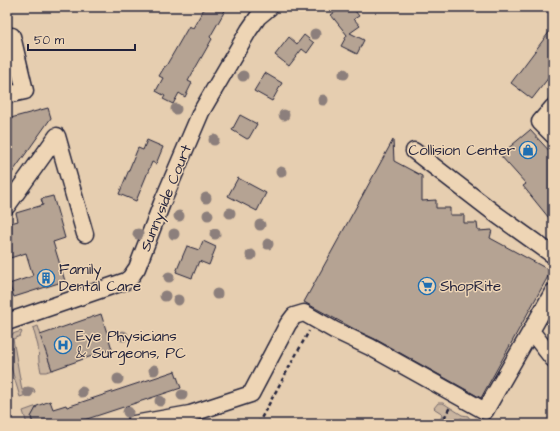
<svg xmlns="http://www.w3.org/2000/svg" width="560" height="431" font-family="'Architects Daughter',sans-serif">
<rect width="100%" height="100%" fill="#e6ceb0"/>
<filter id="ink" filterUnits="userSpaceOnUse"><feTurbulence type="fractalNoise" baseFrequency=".025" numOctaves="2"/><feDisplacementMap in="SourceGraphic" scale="8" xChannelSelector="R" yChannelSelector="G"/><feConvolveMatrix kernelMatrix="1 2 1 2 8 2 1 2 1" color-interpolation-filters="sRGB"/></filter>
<g filter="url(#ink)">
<path fill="#c9b49f" stroke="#766b6d" d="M38,326L52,370L46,372H41L39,362L38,346L33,328Z
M21,331L22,332L20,336L13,339L22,390L32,388L34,389L35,392L20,397L7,354V336Z
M438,403H443L462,415L468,416L470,419V422L469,423L461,418L456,424H438L443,414L435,409L434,408Z
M37,406L31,417L34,424H27L23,411Z"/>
<path fill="#b5a393" stroke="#22223b" d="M205,7H227L210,37L212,39L188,81L192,83L185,97L179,93L173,104L163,99L165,96L156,91L163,78L159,76L165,66H166L189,26L193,28Z
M342,7H352L359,16L354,19L360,26L350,33L364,40L357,54L341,46L347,35L331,15Z
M553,27V72L532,99L511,83Z
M304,35L314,43L307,53L302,49L289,66L275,55L289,37L297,44Z
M265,73L282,83L272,101L254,91Z
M48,108L51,118L7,180V119Z
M240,115L257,124L249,138L247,139L232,130Z
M530,130L553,155V223L523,186L526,184L500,155Z
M147,140L163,147L156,164L152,162L136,201L119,194L138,148L143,150Z
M393,140L394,161L422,176V201L436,200V208H450V215H464V223H477L478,231L492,230L490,238L551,271L481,398L375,339L358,331L304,302Z
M238,178L266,193L257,211L228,196Z
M53,196L65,238L53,242L65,281L14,297L9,284L33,276L26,253L7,259V224L18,221L16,213L43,205L41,199Z
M203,241L216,247L209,265L199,261L192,278L176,272L187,246L199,250Z
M101,314L112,349L52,370L40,335Z
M175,371L181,388L72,424H33L31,417L37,406L50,401L53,409L66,405L67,407Z"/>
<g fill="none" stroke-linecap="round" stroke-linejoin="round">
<defs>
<path id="minor" d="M7,37L12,36L25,91L7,95
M553,107L540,122L553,135
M414,151L497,215L553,255
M7,206L57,136L85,234
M553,292L531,331L553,359
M7,322L126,281L130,278L137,268L162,203L201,112L249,30L258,17L270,7
M134,424L190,414L251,394L288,324L294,316L304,313L334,330L370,347L485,411L531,331"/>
</defs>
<use href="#minor" stroke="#22223b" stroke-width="19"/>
<path stroke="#22223b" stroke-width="2.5" stroke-dasharray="4 3" stroke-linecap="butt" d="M258,424L309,331
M441,424L450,407"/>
<use href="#minor" stroke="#eed5b5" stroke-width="16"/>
</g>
<g fill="#8c7f7b">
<circle cx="315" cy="34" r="5.5"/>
<circle cx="344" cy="74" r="5.5"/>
<circle cx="243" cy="76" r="5.5"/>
<circle cx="323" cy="100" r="5.5"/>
<circle cx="176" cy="109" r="5.5"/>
<circle cx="284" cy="115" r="5.5"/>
<circle cx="214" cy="140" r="5.5"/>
<circle cx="281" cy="172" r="5.5"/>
<circle cx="206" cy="198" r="5.5"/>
<circle cx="230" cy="213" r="5.5"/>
<circle cx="208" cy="215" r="5.5"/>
<circle cx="179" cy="216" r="5.5"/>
<circle cx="260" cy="225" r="5.5"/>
<circle cx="138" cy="234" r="5.5"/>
<circle cx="174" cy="234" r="5.5"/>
<circle cx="215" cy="234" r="5.5"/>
<circle cx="268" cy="244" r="5.5"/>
<circle cx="251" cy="255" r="5.5"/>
<circle cx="169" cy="277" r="5.5"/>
<circle cx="217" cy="294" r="5.5"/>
<circle cx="165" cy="296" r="5.5"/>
<circle cx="178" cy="300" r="5.5"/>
<circle cx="123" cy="336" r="5.5"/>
<circle cx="154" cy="370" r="5.5"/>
<circle cx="118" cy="379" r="5.5"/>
<circle cx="28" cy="392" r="5.5"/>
<circle cx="82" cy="392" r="5.5"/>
<circle cx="182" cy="395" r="5.5"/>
<circle cx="160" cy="401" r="5.5"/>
<circle cx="128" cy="412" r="5.5"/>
</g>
</g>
<defs>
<symbol id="shop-ring" viewBox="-11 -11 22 22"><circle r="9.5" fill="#eed5b5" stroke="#1f6fb2" stroke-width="1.5"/><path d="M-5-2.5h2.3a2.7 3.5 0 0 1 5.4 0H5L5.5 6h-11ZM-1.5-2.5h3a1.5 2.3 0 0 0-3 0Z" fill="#1f6fb2"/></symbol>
<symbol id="building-ring" viewBox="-11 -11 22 22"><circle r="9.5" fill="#eed5b5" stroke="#1f6fb2" stroke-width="1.5"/><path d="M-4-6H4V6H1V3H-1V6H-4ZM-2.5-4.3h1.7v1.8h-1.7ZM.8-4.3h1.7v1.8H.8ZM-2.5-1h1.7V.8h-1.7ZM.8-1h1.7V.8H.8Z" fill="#1f6fb2"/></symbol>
<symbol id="supermarket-ring" viewBox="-11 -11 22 22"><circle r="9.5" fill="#eed5b5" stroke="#1f6fb2" stroke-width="1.5"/><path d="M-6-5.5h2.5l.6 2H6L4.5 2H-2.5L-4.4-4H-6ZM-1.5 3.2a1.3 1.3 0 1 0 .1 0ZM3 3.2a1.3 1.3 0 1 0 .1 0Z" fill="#1f6fb2"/></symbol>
<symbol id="hospital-ring" viewBox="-11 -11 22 22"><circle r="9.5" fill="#eed5b5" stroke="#1f6fb2" stroke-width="1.5"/><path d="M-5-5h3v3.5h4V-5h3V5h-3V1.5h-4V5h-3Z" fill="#1f6fb2"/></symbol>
</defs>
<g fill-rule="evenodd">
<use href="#shop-ring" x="518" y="140" width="20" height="20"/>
<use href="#building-ring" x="36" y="268" width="20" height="20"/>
<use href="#supermarket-ring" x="417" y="276" width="20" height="20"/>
<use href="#hospital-ring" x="53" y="335" width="20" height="20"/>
</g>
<g text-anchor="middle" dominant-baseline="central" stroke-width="3" stroke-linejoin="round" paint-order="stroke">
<g font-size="15" fill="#22223b" stroke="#eed5b5" text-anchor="start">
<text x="515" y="150" text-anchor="end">Collision Center</text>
<text x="59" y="269">Family<tspan x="59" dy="17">Dental Care</tspan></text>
<text x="440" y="286">ShopRite</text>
<text x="76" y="336">Eye Physicians<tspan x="76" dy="17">&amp; Surgeons, PC</tspan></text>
</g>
<g font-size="15" fill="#22223b" stroke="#eed5b5">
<text transform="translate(166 198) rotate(-68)">Sunnyside Court</text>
</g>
</g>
<rect width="560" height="431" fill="none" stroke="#eed5b5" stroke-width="24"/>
<rect x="12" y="12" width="536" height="407" fill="none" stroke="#22223b" stroke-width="1.5" filter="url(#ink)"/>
<path d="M28 44v6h107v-6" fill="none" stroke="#22223b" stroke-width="2"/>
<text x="34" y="44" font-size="12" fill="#22223b" stroke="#eed5b5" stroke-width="3" paint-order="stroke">50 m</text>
</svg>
